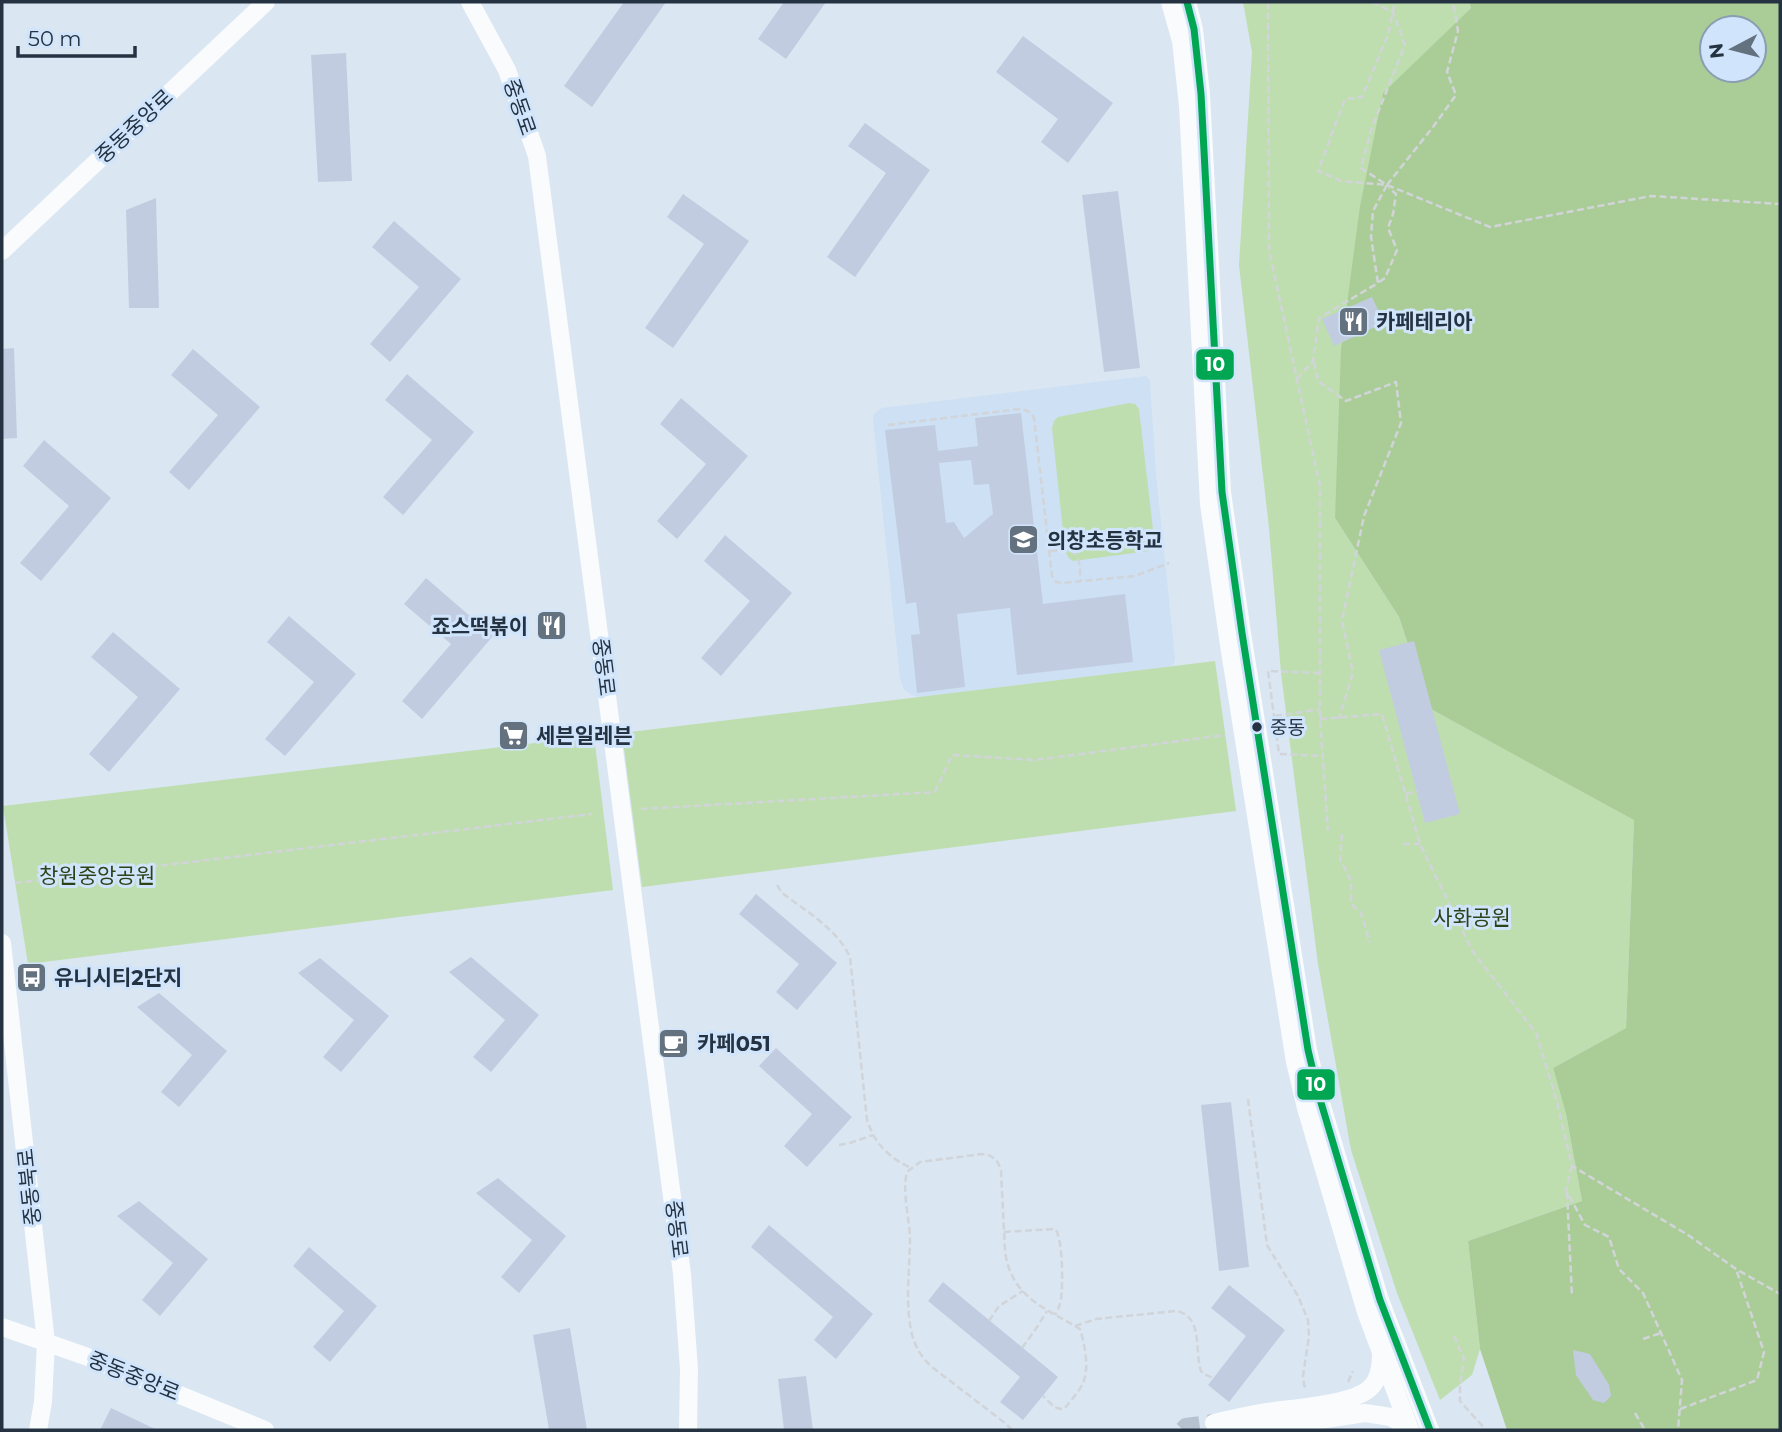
<svg xmlns="http://www.w3.org/2000/svg" width="1782" height="1432" font-family="Montserrat,'Noto Sans KR',sans-serif">
<rect width="100%" height="100%" fill="#dae6f2"/>
<path fill="#cde0f4" d="M1146,376L1149,379L1150,383L1156,475L1175,658L1174,664L1167,667L920,697L911,695L904,689L900,679L873,419L874,414L882,408Z"/>
<path fill="#bedeb0" d="M1243,2H1469L1471,8L1383,94L1335,518L1399,617L1429,708L1634,819L1626,1028L1553,1068L1566,1114L1582,1201L1468,1241L1480,1349L1472,1375L1440,1400L1397,1293L1351,1150L1318,964L1281,673L1269,528L1239,265L1252,52Z
M1129,403L1135,404L1139,409L1154,538V545L1149,551L1073,561L1068,557L1065,550L1052,428L1054,421L1058,417Z
M1215,661L1236,811L642,887L622,733Z
M594,736L613,890L28,964L3,806Z"/>
<path fill="#aacd97" fill-rule="evenodd" d="M1469,2H1780V1430H1507L1480,1349L1468,1241L1582,1201L1566,1114L1553,1068L1626,1028L1634,820L1429,708L1399,617L1335,518L1341,349L1360,206L1383,93L1471,8ZM1712,28H1754V70H1712Z"/>
<path fill="#c2cce1" fill-rule="evenodd" d="M624,2H666L592,107L564,86Z
M784,2H826L786,59L758,39Z
M1023,36L1113,103L1068,163L1041,142L1058,119L996,72Z
M346,53L352,181L318,182L311,55Z
M865,123L930,170L855,277L827,257L886,173L848,146Z
M1118,191L1140,368L1104,372L1082,195Z
M683,194L749,241L673,348L645,328L704,244L667,217Z
M156,198L159,308H129L126,210Z
M394,221L461,279L390,362L370,344L419,287L372,247Z
M1372,297L1384,323L1334,346L1322,319Z
M14,348L17,438L2,439V349Z
M193,349L260,407L189,490L169,472L218,415L171,375Z
M407,374L474,432L403,515L383,497L432,440L385,400Z
M681,398L748,456L677,539L657,521L706,464L660,424Z
M1021,413L1043,604L1125,594L1133,662L1017,675L1010,608L957,614L965,687L917,693L911,635L920,634L916,602L906,604L885,430L935,425L938,451L978,446L975,418ZM971,460L974,485L989,484L993,514L964,538L954,522L946,523L939,463Z
M44,440L111,498L41,581L20,563L69,506L23,466Z
M725,535L792,593L721,676L701,658L750,601L704,561Z
M426,578L493,636L422,719L402,701L451,644L404,604Z
M289,616L356,674L285,756L265,739L314,682L267,642Z
M113,632L180,689L109,772L89,754L138,697L91,657Z
M1414,641L1460,814L1425,823L1379,650Z
M756,894L837,963L797,1010L776,992L799,964L739,914Z
M471,957L539,1015L491,1072L473,1057L505,1020L449,972Z
M320,958L389,1016L341,1072L323,1057L354,1020L298,973Z
M159,993L227,1051L179,1107L161,1092L192,1055L137,1007Z
M776,1048L852,1117L807,1167L784,1146L812,1114L759,1066Z
M1231,1102L1249,1267L1219,1271L1201,1105Z
M498,1178L566,1236L519,1293L501,1277L532,1240L476,1193Z
M139,1201L208,1259L160,1316L142,1300L173,1263L117,1216Z
M769,1225L873,1314L836,1359L814,1340L833,1317L751,1247Z
M309,1247L377,1306L330,1362L313,1347L344,1311L293,1266Z
M943,1282L1058,1377L1023,1420L1000,1402L1020,1377L928,1301Z
M1229,1285L1285,1330L1229,1402L1208,1385L1246,1336L1211,1308Z
M570,1328L587,1430H549L533,1335Z
M1573,1350L1590,1354L1609,1385L1611,1396L1604,1403L1593,1400L1576,1375Z
M806,1376L813,1430H784L778,1379Z
M111,1408L157,1430H100Z"/>
<g fill="none" stroke-linecap="round" stroke-linejoin="round">
<path stroke="#b6c2cf" stroke-width="18" stroke-dasharray="18 9" stroke-linecap="butt" d="M1183,1430L1186,1427L1214,1423"/>
<path stroke="#d1d4d8" stroke-width="2.5" stroke-dasharray="7 3.5" stroke-linecap="butt" d="M1268,2L1269,250L1320,486V719L1328,831
M1372,2L1393,12L1405,45L1371,130L1361,168L1387,185L1490,227L1651,196L1780,204
M1387,185L1433,127L1456,95L1447,72L1458,31L1453,2
M1379,282L1385,278L1397,250L1388,228L1393,214L1396,194L1389,188
M1314,362L1318,381L1346,401L1396,382L1401,423L1364,516L1342,621L1353,672L1339,719
M1297,379L1313,361L1319,318L1378,283L1371,237L1373,211L1387,185L1341,181L1318,171L1345,99L1362,97L1388,35L1395,2
M888,425L1019,409C1027,410 1031,411 1034,418L1052,576L1056,582L1062,583L1135,576L1169,563
M1050,551C1081,549 1078,552 1081,582
M1320,673L1268,671L1279,754L1321,756
M1275,716L1320,709
M1320,719L1382,714L1420,844L1473,952L1536,1033L1556,1098L1572,1166L1688,1235L1736,1269L1780,1294
M1406,794L1417,791
M641,809L935,792L952,755L1035,760L1225,735
M1342,834L1340,859L1351,881V904L1361,913L1370,943
M1403,844H1420
M15,883L592,814
M777,885L782,893C806,911 837,929 850,957L867,1120C875,1144 888,1157 911,1168
M1248,1099L1267,1245L1298,1296L1308,1320L1309,1336L1303,1376L1304,1385L1307,1390
M839,1145L850,1143L873,1135
M1572,1166L1566,1190L1585,1225L1609,1237L1619,1269L1643,1293L1682,1380L1678,1430
M1567,1192L1572,1297
M1004,1232L1053,1229L1056,1230C1063,1242 1063,1285 1061,1299C1060,1305 1058,1310 1055,1315
M989,1321L999,1306L1023,1291
M1075,1326L1096,1319L1176,1311C1204,1316 1194,1351 1201,1371L1204,1374L1213,1378
M1454,1336L1464,1359L1460,1384V1401L1486,1430
M1643,1339L1661,1333
M1022,1348L1037,1327L1047,1311
M1348,1382L1353,1371
M1680,1409L1757,1380L1764,1352L1736,1269
M1635,1413L1645,1430
M1012,1430L1005,1423L932,1367C920,1356 914,1345 911,1330C905,1300 910,1267 910,1237C909,1217 902,1191 907,1172L920,1162L982,1154C992,1154 999,1161 1001,1171L1005,1251C1011,1298 1046,1308 1080,1329C1085,1345 1090,1370 1082,1385C1078,1393 1070,1401 1065,1408L1061,1409L1054,1407L1043,1396"/>
<path stroke="#f9fbfd" stroke-width="18" d="M470,2L507,70L537,156L682,1274L689,1369L688,1430
M1170,2L1181,41L1188,106L1209,504L1229,645L1295,1062L1306,1108L1366,1312L1410,1430
M1187,2L1194,29L1201,94L1222,492L1242,633L1308,1050L1319,1096L1380,1300L1430,1430
M2,251L266,2
M2,943L46,1342L43,1402L38,1430
M2,1327L85,1356L265,1430
M1214,1423C1231,1419 1249,1415 1267,1412C1293,1408 1352,1405 1370,1388C1380,1379 1381,1364 1381,1353
M1223,1430L1281,1426L1365,1413L1391,1417L1409,1428"/>
<defs>
<path id="bus-1" d="M1187,2L1194,29L1201,94L1222,492L1242,633L1308,1050L1319,1096L1380,1300L1430,1430"/>
</defs>
<use href="#bus-1" stroke="#d0e5fc" stroke-width="12"/>
<use href="#bus-1" stroke="#00a651" stroke-width="7"/>
</g>
<defs>
<symbol id="restaurant-square" viewBox="-11 -11 22 22"><rect x="-9" y="-9" width="18" height="18" rx="4" fill="#64717f" stroke="#d0e5fc"/><path d="M-5-6h1v4h1v-4h1v4h1v-4h1v5L-1.5 .5V6h-2V.5L-5-1ZM5-6V6H3V1.5H1.5Q1.5-4 5-6Z" fill="#fff"/></symbol>
<symbol id="school-square" viewBox="-11 -11 22 22"><rect x="-9" y="-9" width="18" height="18" rx="4" fill="#64717f" stroke="#d0e5fc"/><path d="M0-5L7-2L0 1L-7-2ZM-4 1L0 2.5L4 1V4Q0 6-4 4Z" fill="#fff"/></symbol>
<symbol id="supermarket-square" viewBox="-11 -11 22 22"><rect x="-9" y="-9" width="18" height="18" rx="4" fill="#64717f" stroke="#d0e5fc"/><path d="M-6-5.5h2.5l.6 2H6L4.5 2H-2.5L-4.4-4H-6ZM-1.5 3.2a1.3 1.3 0 1 0 .1 0ZM3 3.2a1.3 1.3 0 1 0 .1 0Z" fill="#fff"/></symbol>
<symbol id="bus-square" viewBox="-11 -11 22 22"><rect x="-9" y="-9" width="18" height="18" rx="4" fill="#64717f" stroke="#d0e5fc"/><path d="M-5-6H5V4H4V6H2V4H-2V6H-4V4H-5ZM-3.5-4V0h7V-4ZM-3.5 1.2v1.5H-2V1.2ZM2 1.2v1.5H3.5V1.2Z" fill="#fff"/></symbol>
<symbol id="cafe-square" viewBox="-11 -11 22 22"><rect x="-9" y="-9" width="18" height="18" rx="4" fill="#64717f" stroke="#d0e5fc"/><path d="M-5.5-4.5H6V0H3Q3 3.5 0 3.5H-2.5Q-5.5 3.5-5.5 0ZM3-3.2v2h1.7v-2ZM-6 4.5H4V6H-6Z" fill="#fff"/></symbol>
</defs>
<g fill-rule="evenodd">
<use href="#restaurant-square" x="1336" y="304" width="35" height="35"/>
<use href="#school-square" x="1006" y="522" width="35" height="35"/>
<use href="#restaurant-square" x="534" y="608" width="35" height="35"/>
<use href="#supermarket-square" x="496" y="718" width="35" height="35"/>
<use href="#bus-square" x="14" y="960" width="35" height="35"/>
<use href="#cafe-square" x="656" y="1026" width="35" height="35"/>
</g>
<circle fill="#243241" stroke="#d0e5fc" stroke-width="2.5" cx="1257" cy="727" r="6"/>
<g text-anchor="middle" dominant-baseline="central" stroke-width="6" stroke-linejoin="round" paint-order="stroke">
<g font-size="19" fill="#243241" stroke="#d0e5fc" text-anchor="start">
<text x="1270" y="727">중동</text>
</g>
<g font-size="21" fill="#243241" stroke="#d0e5fc">
<text transform="translate(520 107) rotate(71)">중동로</text>
<text transform="translate(134 126) rotate(-43)">중동중앙로</text>
<text transform="translate(604 667) rotate(83)">중동로</text>
<text transform="translate(29 1187) rotate(-96)">중동북로</text>
<text transform="translate(677 1229) rotate(83)">중동로</text>
<text transform="translate(134 1376) rotate(22)">중동중앙로</text>
</g>
<g font-size="21" font-weight="bold" fill="#243241" stroke="#d0e5fc" text-anchor="start">
<text x="1376" y="321">카페테리아</text>
<text x="1047" y="540">의창초등학교</text>
<text x="528" y="626" text-anchor="end">죠스떡볶이</text>
<text x="536" y="735">세븐일레븐</text>
<text x="54" y="977">유니시티2단지</text>
<text x="697" y="1043">카페051</text>
</g>
<g font-size="21" fill="#2d4217" stroke="#d0e5fc">
<text x="97" y="875">창원중앙공원</text>
<text x="1472" y="917">사화공원</text>
</g>
</g>
<g stroke="#d0e5fc" stroke-width="2.5">
<rect x="1195" y="348" width="40" height="33" rx="7" fill="#00a651"/>
<rect x="1296" y="1068" width="40" height="33" rx="7" fill="#00a651"/>
</g>
<g font-size="19" text-anchor="middle" font-weight="bold" fill="#fff">
<text x="1215" y="371">10</text>
<text x="1316" y="1091">10</text>
</g>
<rect width="1782" height="1432" fill="none" stroke="#243241" stroke-width="7"/>
<g transform="translate(1733 49) rotate(263)"><circle r="33" fill="#d0e5fc" stroke="#8b9db1" stroke-width="2"/>
<path d="M0-5L12 26L0 18L-12 26Z" fill="#64717f"/>
<text y="-10" font-size="19" font-weight="bold" text-anchor="middle" fill="#243241">N</text>
</g>
<path d="M18 46v10h117v-10" fill="none" stroke="#243241" stroke-width="3.5"/>
<text x="28" y="46" font-size="21" fill="#243241" stroke="#d0e5fc" stroke-width="5" paint-order="stroke">50 m</text>
</svg>
